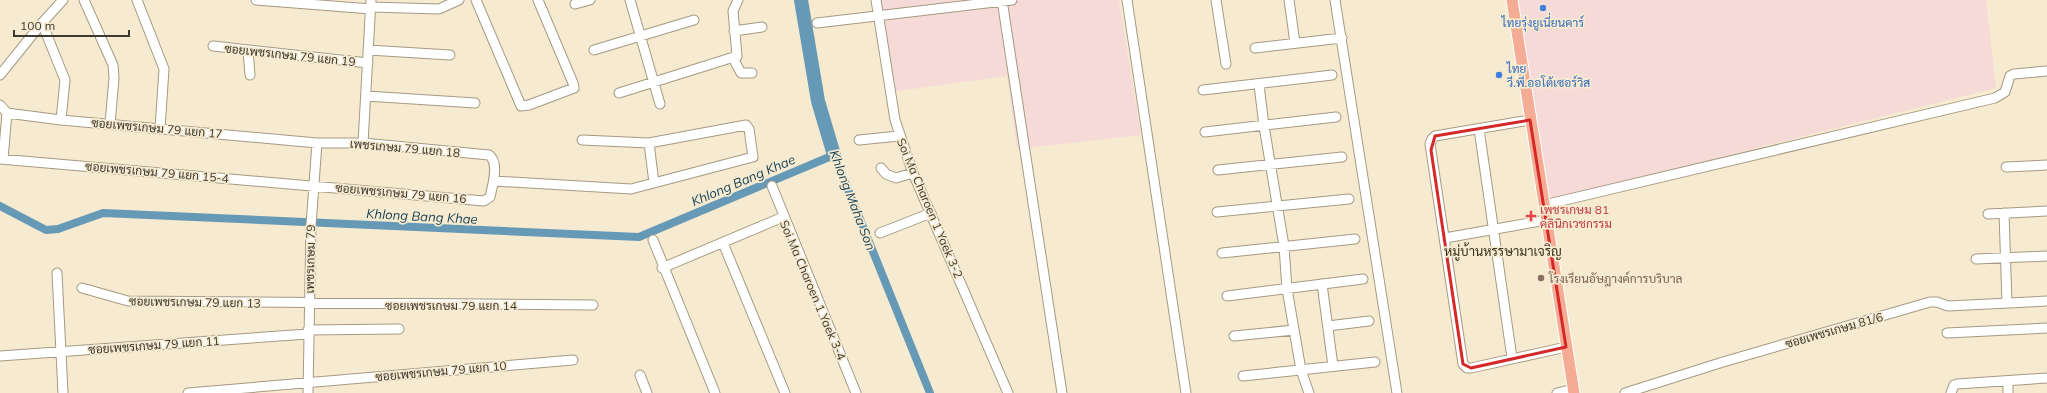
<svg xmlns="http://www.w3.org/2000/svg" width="2047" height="393" font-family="Mulish,Sarabun,sans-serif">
<rect width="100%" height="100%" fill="#f6ebd0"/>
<path fill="#f5dad8" d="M877,0H994L995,3L1023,0H1119L1141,135L1017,149L1007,76L890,92Z
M1515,0H1986L1996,88L1549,200Z"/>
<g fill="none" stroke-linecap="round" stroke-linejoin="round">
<path stroke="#6699b6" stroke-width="8" d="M0,206L46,230L58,229L103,213L639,237L834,155L930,393"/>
<path stroke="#6699b6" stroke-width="14" d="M801,0L818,101L834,155"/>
<defs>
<path id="minor" d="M84,0L113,65L114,78L110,124
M137,0L164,69L160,129
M256,0L371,9
M476,0L521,106L529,105L574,88L573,83L538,0
M630,0L660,104
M876,0L895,120L913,173L1008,393
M1002,0L1062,393
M1127,0L1186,393
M1216,0L1226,64
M1289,0L1295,43
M1335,0L1397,393
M575,4L590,0
M371,7L439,9L459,0
M42,23L65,80L61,120
M817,23L1012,0
M734,31L762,27
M213,46L368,63
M1255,48L1342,38
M248,50L250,75
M368,50L450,55
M594,50L694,20
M733,58L741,73H752
M0,75L42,23L63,0
M1259,85L1264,126L1284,246L1287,289L1301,370L1309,393
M1203,90L1332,75
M619,93L737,56L733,11L738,0
M366,96L475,103
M0,105L7,113L61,120L317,143H363L489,155C500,163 492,187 490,197L484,201L0,159
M1530,120L1435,136L1432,139L1430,144L1463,364L1467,368H1471L1566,347
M1479,129L1512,358
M1205,132L1336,117
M859,140L899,136
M363,143L371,0
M649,143L654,183
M3,159L7,113
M2006,167L2047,165
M881,168L886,174L896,178L913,173
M1218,170L1342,157
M494,181L631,189L753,157L749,129L746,125L649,143L582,140
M772,186L856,393
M1544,205L1995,98L2005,92L2010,76L2014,74L2047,71
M1217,212L1349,199
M2004,213L2007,303
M1988,214L2047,211
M880,233L931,213
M1445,238L1546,220
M653,240L715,393
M723,243L785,393
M1222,253L1355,239
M1976,259L2047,256
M662,268L783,217
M57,273L63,393
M1322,284L1333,366
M82,288L128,301L593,305
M1227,296L1363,279
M1328,326L1369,321
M308,330L399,329
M1947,333L2047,328
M1234,336L1294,330
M0,356L308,334
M640,375L647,393
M1243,376L1375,362
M2008,381V393
M188,393L573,360
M308,393L311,225L317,143
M1557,393L1573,389
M1625,393L1723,362L1930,302H1937L1948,306L2047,301
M1951,393L1954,385L1957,384L2047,378"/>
<path id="major" d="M1512,0L1574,393"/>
</defs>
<use href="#minor" stroke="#a59a82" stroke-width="11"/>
<use href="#major" stroke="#fff" stroke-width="13"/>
<use href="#minor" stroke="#fff" stroke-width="9"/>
<use href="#major" stroke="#f5ac94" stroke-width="11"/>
</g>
<path fill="none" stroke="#d62828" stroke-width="3" stroke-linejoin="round" d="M1530,120L1566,347L1471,368L1463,364L1431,150L1435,136Z"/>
<g fill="#3f7fe0" stroke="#f6ebd0" stroke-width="1.5">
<circle cx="1543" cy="8" r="4"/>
<circle cx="1499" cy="75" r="4"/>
</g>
<path fill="#e0444e" stroke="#f6ebd0" stroke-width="1.5" d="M1529 210h4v4h4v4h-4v4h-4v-4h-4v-4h4z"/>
<circle fill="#8d6e63" stroke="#f6ebd0" stroke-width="1.5" cx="1541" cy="278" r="4"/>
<g text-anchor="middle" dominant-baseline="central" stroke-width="3.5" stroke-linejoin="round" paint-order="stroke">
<g font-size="12" fill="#366cbe" stroke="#f6ebd0">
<text x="1543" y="22">ไทยรุ่งยูเนี่ยนคาร์</text>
<text x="1507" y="68" text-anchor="start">ไทย<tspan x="1507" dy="14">วี.พี.ออโต้เซอร์วิส</tspan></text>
</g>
<g font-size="12" fill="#3c382d" stroke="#f6ebd0">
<text transform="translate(290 55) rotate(6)">ซอยเพชรเกษม 79 แยก 19</text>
<text transform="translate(157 128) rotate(5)">ซอยเพชรเกษม 79 แยก 17</text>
<text transform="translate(405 148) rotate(5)">เพชรเกษม 79 แยก 18</text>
<text transform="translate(157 172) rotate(5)">ซอยเพชรเกษม 79 แยก 15-4</text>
<text transform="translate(401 193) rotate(5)">ซอยเพชรเกษม 79 แยก 16</text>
<text transform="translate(930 208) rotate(67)">Soi Ma Charoen 1 Yaek 3-2</text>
<text transform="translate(310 259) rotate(-89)">เพชรเกษม 79</text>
<text transform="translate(813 290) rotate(67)">Soi Ma Charoen 1 Yaek 3-4</text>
<text transform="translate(195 302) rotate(1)">ซอยเพชรเกษม 79 แยก 13</text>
<text x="451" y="305">ซอยเพชรเกษม 79 แยก 14</text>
<text transform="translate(1834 330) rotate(-16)">ซอยเพชรเกษม 81/6</text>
<text transform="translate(154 345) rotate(-4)">ซอยเพชรเกษม 79 แยก 11</text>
<text transform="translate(441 371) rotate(-5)">ซอยเพชรเกษม 79 แยก 10</text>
</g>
<g font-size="12" fill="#be3a42" stroke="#f6ebd0" text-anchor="start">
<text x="1540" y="209">เพชรเกษม 81<tspan x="1540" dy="14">คลินิกเวชกรรม</tspan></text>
</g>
<g font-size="12" fill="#785e54" stroke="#f6ebd0" text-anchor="start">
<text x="1549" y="278">โรงเรียนอัษฎางค์การบริบาล</text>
</g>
<g font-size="13" font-style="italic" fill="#133e54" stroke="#f6ebd0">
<text transform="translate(743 180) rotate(-23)">Khlong Bang Khae</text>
<text transform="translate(853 200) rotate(69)">Khlong Maha Son</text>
<text transform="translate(422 216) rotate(3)">Khlong Bang Khae</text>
</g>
<g font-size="13" fill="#3a311c" stroke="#f6ebd0">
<text x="1503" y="251">หมู่บ้านหรรษามาเจริญ</text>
</g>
</g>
<path d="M14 30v6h115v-6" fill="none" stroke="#3c382d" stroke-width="2"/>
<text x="20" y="30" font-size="12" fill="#3c382d" stroke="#f6ebd0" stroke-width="3" paint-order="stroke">100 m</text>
</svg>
